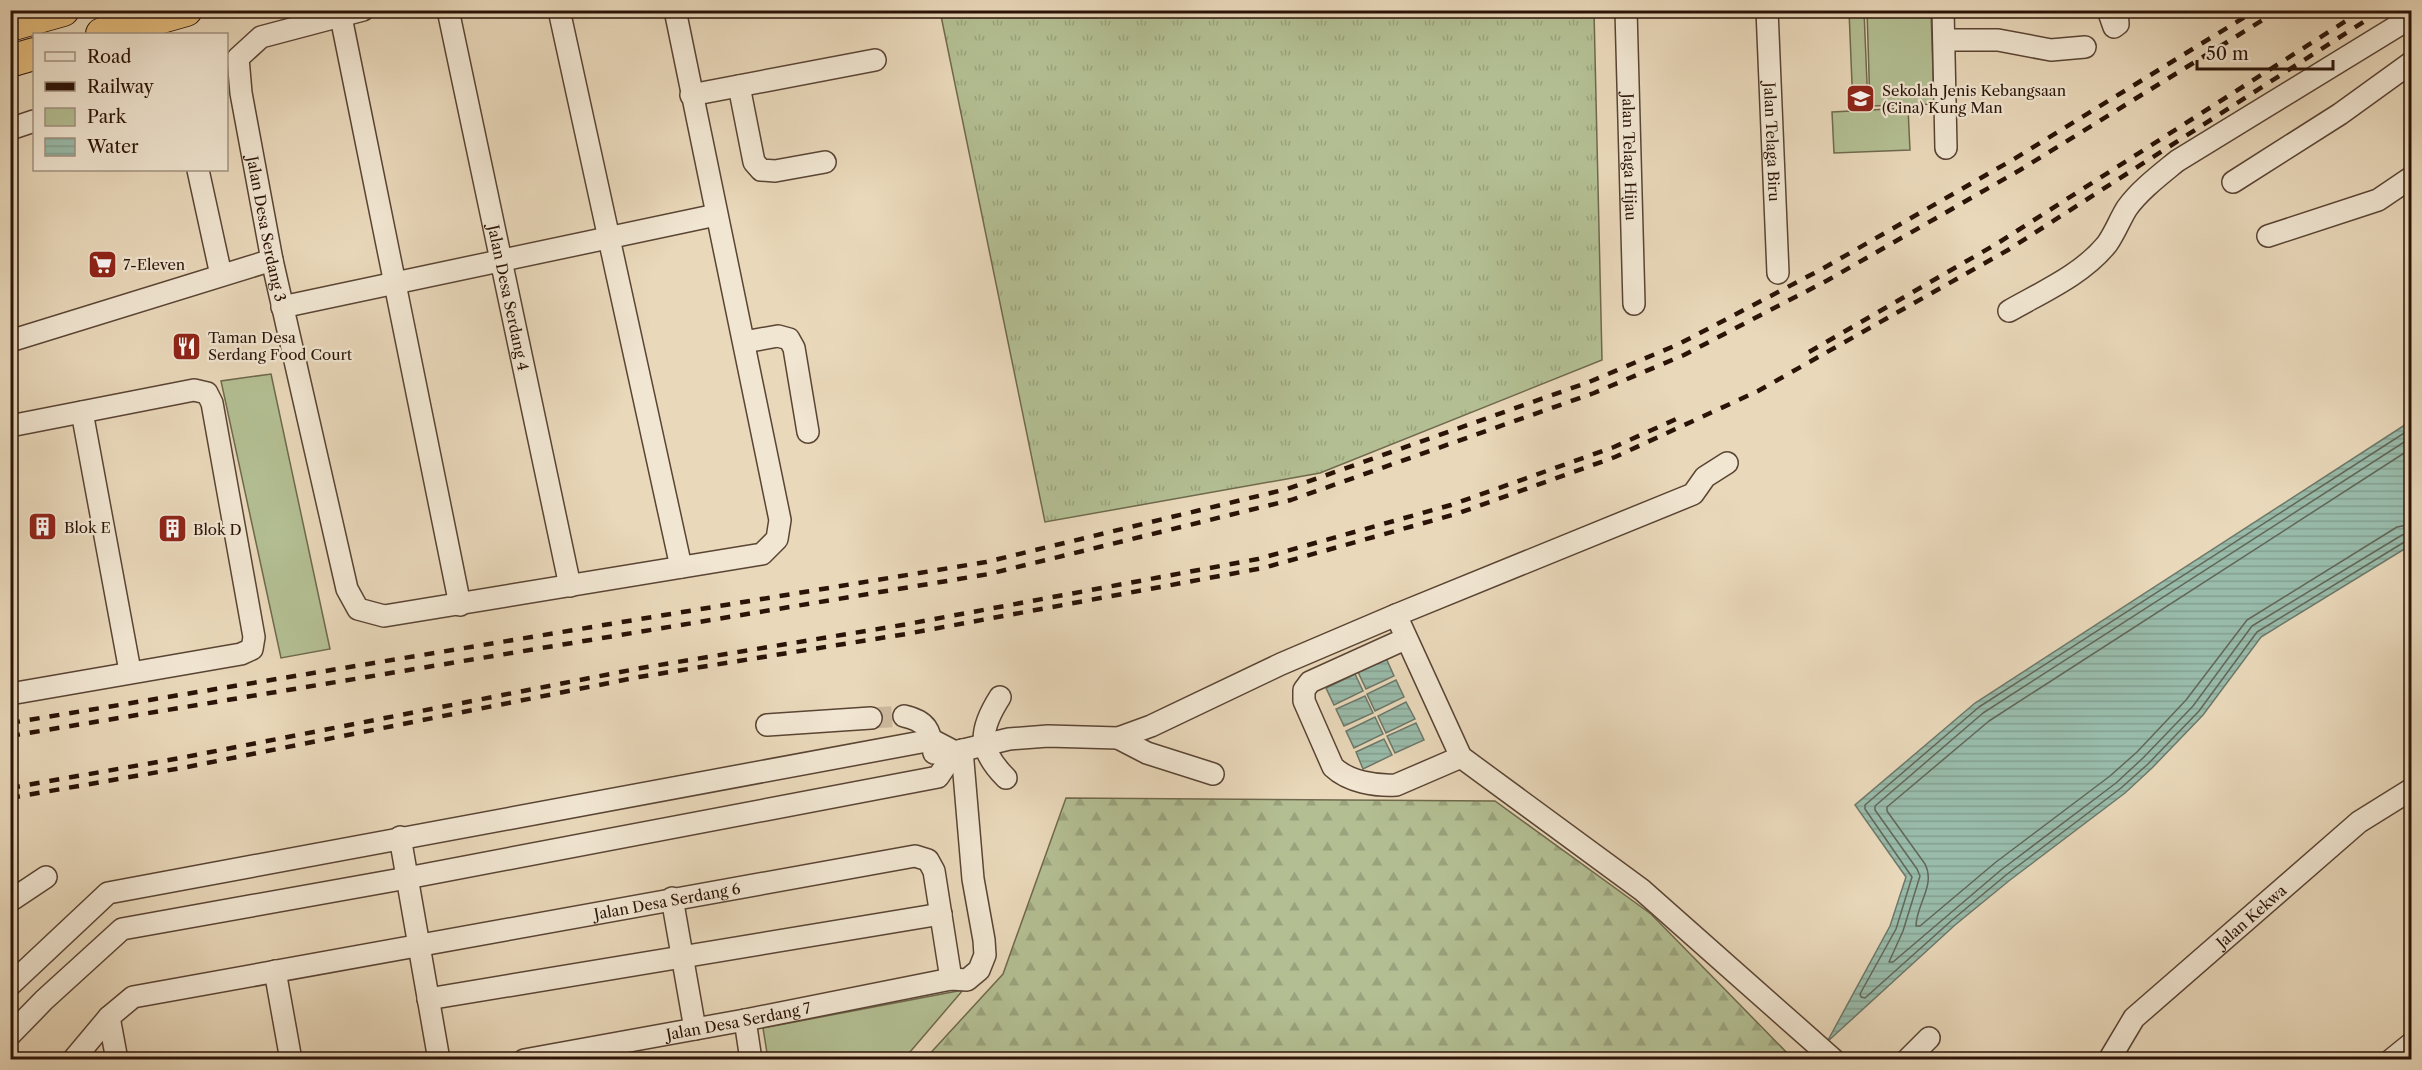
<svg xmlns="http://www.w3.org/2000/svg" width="2422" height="1070" font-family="'Libre Caslon Text',serif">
<defs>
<pattern id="grass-tufts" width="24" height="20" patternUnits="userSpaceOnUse" patternTransform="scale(1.5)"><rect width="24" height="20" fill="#b3bf93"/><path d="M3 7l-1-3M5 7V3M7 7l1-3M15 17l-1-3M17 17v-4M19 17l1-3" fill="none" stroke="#9aa37d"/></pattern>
<pattern id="forest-firs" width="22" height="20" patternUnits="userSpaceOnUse" patternTransform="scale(1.5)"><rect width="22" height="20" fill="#b3bf93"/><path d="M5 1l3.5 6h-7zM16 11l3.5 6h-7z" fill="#9aa37d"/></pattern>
<pattern id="water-rules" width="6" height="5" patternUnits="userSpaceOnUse" patternTransform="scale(1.5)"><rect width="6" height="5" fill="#9ba"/><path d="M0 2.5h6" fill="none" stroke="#84a091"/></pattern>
</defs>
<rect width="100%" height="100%" fill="#e9d8ba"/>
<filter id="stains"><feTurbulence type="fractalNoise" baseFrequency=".00333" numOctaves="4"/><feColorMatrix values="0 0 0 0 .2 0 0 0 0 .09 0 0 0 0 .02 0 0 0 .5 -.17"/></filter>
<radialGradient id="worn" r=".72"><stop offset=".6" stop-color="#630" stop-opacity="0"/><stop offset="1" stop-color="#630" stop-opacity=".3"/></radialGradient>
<path fill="url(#grass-tufts)" stroke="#6f694d" stroke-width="1.5" d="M940,11H1594L1602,360L1320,473L1045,522Z"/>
<path fill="url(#forest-firs)" stroke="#6f694d" stroke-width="1.5" d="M1066,798L1495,801L1651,914L1793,1059H925L1003,974Z"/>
<path fill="#b3bf93" stroke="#6f694d" stroke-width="1.5" d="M1849,11H1864L1868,107L1853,108Z
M1867,11H1931L1934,104L1870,106Z
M1908,108L1910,150L1834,153L1832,112Z
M271,374L330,649L281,658L221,381Z
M963,990L904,1059H768L763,1028Z"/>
<path fill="url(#water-rules)" stroke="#6d7869" stroke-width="1.5" d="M2411,421V545L2261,637L2203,715L2152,768L2125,793L2010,880L1955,925L1827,1042L1890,926L1906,877L1855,805L1975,703Z
M1386,658L1394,676L1366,689L1358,672Z
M1355,674L1363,691L1334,705L1326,688Z
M1396,680L1404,697L1375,711L1367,694Z
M1365,696L1373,713L1344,726L1336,709Z
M1406,702L1415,719L1386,733L1378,716Z
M1375,717L1383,734L1354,748L1346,731Z
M1416,723L1424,740L1395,753L1387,736Z
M1384,739L1392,755L1363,769L1356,752Z"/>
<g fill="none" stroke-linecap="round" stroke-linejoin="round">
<path stroke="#626758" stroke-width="1.5" d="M2412,428L1979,707L1865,805V809L1912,877L1896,929L1860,994L1861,997L1865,998L1951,921L2006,875L2121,788L2148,764L2199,711L2257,632L2406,541H2412
M2412,437L1983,713L1875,806V810L1917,869L1920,876L1903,931L1889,962H1893L2001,870L2116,783L2143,758L2193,706L2252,626L2402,535L2412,533
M2412,448L1989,721L1887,807V811L1925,864C1936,885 1916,905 1916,926H1920L1996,862L2110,776L2137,752L2186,700L2247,620L2397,527L2412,524"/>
<path stroke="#ccba9f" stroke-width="21" stroke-dasharray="21 10" stroke-linecap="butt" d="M871,718L904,716"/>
<defs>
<g id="minor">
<path id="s1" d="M363,10L261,37L238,58L241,93L272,260L347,589L358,609L384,616L762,554L777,539L780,520L675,10"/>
<path id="s2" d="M448,10L570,586"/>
<path d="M559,10L681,567"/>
<path id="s3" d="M1626,10L1634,304"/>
<path id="s4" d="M1767,10L1778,273"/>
<path d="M1943,10L1946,148"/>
<path d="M2108,10L2114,27L2118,24L2117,10"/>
<path d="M341,17L460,605"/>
<path d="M1944,40H1998L2051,50L2085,47"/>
<path d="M739,86L754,162L761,170L775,171L825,162"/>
<path d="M691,95L875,60"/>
<path d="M10,129L34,121"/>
<path d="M198,170L221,275"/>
<path d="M2233,182L2340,114L2412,62"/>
<path d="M2268,236L2378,200L2412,177"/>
<path d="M282,307L716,215"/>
<path d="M2009,311C2042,292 2082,275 2107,244C2115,233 2120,219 2127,208C2140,190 2160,175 2177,161L2412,17"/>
<path d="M10,341L272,260"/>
<path d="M744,342L778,336L789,339L794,348L808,432"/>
<path d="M82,412L130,671"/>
<path d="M10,426L194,390L207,393L212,403L254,637L252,649L241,654L10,694"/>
<path d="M1396,615L1461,757L1642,890L1834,1060"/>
<path d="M1405,639L1310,682L1304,690V701L1333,767C1349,782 1375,786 1396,785L1461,757"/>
<path d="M1000,697C979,730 977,749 1006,778"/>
<path d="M904,716C927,721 930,730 934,753"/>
<path d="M767,725L871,718"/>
<path d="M1118,738L1147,753L1213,774"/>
<path d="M955,752L1009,739L1048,736L1118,738L1151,726L1281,664L1396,615L1693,494L1705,477L1727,463"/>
<path d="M400,837L439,1060"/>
<path d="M672,898L695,1029"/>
<path d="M10,901L46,877"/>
<path d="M275,971L291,1060"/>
<path d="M10,985L108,893L932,740L955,752L938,777L407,878L122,929L44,1000L10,1035"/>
<path d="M428,999L941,914"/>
<path d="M109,1017L117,1060"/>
<path d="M745,1020L751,1060"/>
<path id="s5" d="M73,1060L109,1017L133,997L915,856L928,860L934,871L951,979"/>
<path id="s6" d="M524,1060L745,1020L951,979L967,980L979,970L985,955L984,940L973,879L962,750"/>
<path d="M1907,1060L1929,1038"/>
<path id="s7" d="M2109,1060L2134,1018L2359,822L2412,789"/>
<path d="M2391,1060L2412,1043"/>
</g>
<path id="highway" d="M10,25L63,10
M102,34L186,10
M10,61L34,54"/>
</defs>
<use href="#minor" stroke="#5a4434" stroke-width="24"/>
<use href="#highway" stroke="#2b1307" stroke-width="34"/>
<use href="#minor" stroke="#f1e6d2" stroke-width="21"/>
<use href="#highway" stroke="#e4bc7d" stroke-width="32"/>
<path stroke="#2b1307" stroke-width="4.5" stroke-dasharray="10 10" stroke-linecap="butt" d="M1809,352L1998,243L2363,10
M10,723L986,562L1287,489L1589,382L1679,344L1822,269L2014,159L2256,10
M10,736L989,574L1291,500L1594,393L1684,355L1828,280L2020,170L2279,10
M10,788L180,758L641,668L902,625L1258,559L1451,505L1614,447L1683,416
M10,798L187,767L639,677L906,634L1263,568L1456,514L1615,457L1758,391L2008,250L2382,10"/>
</g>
<defs>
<symbol id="school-square" viewBox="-11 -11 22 22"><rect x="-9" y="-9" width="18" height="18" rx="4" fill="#8f2418" stroke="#f1e6d2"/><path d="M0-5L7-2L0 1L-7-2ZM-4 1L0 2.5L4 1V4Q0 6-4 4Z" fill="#fff"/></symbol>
<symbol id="supermarket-square" viewBox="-11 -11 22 22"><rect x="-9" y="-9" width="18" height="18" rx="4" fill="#8f2418" stroke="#f1e6d2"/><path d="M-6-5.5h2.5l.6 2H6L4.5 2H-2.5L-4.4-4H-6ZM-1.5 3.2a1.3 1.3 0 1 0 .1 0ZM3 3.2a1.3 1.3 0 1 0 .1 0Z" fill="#fff"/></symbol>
<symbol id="restaurant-square" viewBox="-11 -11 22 22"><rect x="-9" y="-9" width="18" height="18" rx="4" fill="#8f2418" stroke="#f1e6d2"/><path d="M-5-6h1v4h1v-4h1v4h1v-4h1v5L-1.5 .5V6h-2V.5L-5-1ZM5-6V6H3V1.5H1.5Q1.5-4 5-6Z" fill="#fff"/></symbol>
<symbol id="building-square" viewBox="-11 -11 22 22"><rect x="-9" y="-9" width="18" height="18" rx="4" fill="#8f2418" stroke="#f1e6d2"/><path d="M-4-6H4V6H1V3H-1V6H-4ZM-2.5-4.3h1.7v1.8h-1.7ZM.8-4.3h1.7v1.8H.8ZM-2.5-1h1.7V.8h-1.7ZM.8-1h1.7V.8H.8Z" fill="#fff"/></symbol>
</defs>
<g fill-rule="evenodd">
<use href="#school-square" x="1844" y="82" width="33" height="33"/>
<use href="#supermarket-square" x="86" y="248" width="33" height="33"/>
<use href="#restaurant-square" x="170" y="330" width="33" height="33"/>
<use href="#building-square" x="26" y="510" width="33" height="33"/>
<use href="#building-square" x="156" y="512" width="33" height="33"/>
</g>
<g text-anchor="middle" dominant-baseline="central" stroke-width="4.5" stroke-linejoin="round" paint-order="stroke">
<g font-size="15" fill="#2b1307" stroke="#f1e6d2" text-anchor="start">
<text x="1882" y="90">Sekolah Jenis Kebangsaan<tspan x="1882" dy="17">(Cina) Kung Man</tspan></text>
<text x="123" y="264">7-Eleven</text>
<text x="208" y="337">Taman Desa<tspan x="208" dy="17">Serdang Food Court</tspan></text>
<text x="64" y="527">Blok E</text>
<text x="193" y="529">Blok D</text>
</g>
<g font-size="15" fill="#2b1307" stroke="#f1e6d2">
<text stroke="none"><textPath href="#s4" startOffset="132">Jalan Telaga Biru</textPath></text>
<text stroke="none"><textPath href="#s3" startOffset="147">Jalan Telaga Hijau</textPath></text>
<text stroke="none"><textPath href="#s1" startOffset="310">Jalan Desa Serdang 3</textPath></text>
<text stroke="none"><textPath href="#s2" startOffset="294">Jalan Desa Serdang 4</textPath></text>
<text stroke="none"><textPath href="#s5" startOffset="630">Jalan Desa Serdang 6</textPath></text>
<text stroke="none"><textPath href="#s7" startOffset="204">Jalan Kekwa</textPath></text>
<text stroke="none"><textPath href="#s6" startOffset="218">Jalan Desa Serdang 7</textPath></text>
</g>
</g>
<rect width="2422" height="1070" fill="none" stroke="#e9d8ba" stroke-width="36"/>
<rect x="12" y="12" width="2398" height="1046" fill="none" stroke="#2b1307" stroke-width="3"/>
<rect x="18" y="18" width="2386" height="1034" fill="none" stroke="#2b1307" stroke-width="1.5"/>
<rect x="33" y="33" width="195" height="138" fill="#f1e6d2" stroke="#a29281" stroke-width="1.5"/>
<rect x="45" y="52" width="30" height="9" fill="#f1e6d2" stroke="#a29281" stroke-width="1.5"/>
<text x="87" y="63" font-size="18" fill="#2b1307">Road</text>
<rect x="45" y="82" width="30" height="9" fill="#2b1307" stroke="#a29281" stroke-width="1.5"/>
<text x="87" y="93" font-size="18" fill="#2b1307">Railway</text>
<rect x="45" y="108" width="30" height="18" fill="#b3bf93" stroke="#a29281" stroke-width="1.5"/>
<text x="87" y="123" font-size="18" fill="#2b1307">Park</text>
<rect x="45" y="138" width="30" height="18" fill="url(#water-rules)" stroke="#a29281" stroke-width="1.5"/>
<text x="87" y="153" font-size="18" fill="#2b1307">Water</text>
<path d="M2197 60v9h136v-9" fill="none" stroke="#2b1307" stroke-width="3"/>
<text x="2206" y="60" font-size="18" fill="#2b1307" stroke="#f1e6d2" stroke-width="4.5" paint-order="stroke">50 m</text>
<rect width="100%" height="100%" filter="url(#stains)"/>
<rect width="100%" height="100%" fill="url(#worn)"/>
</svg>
